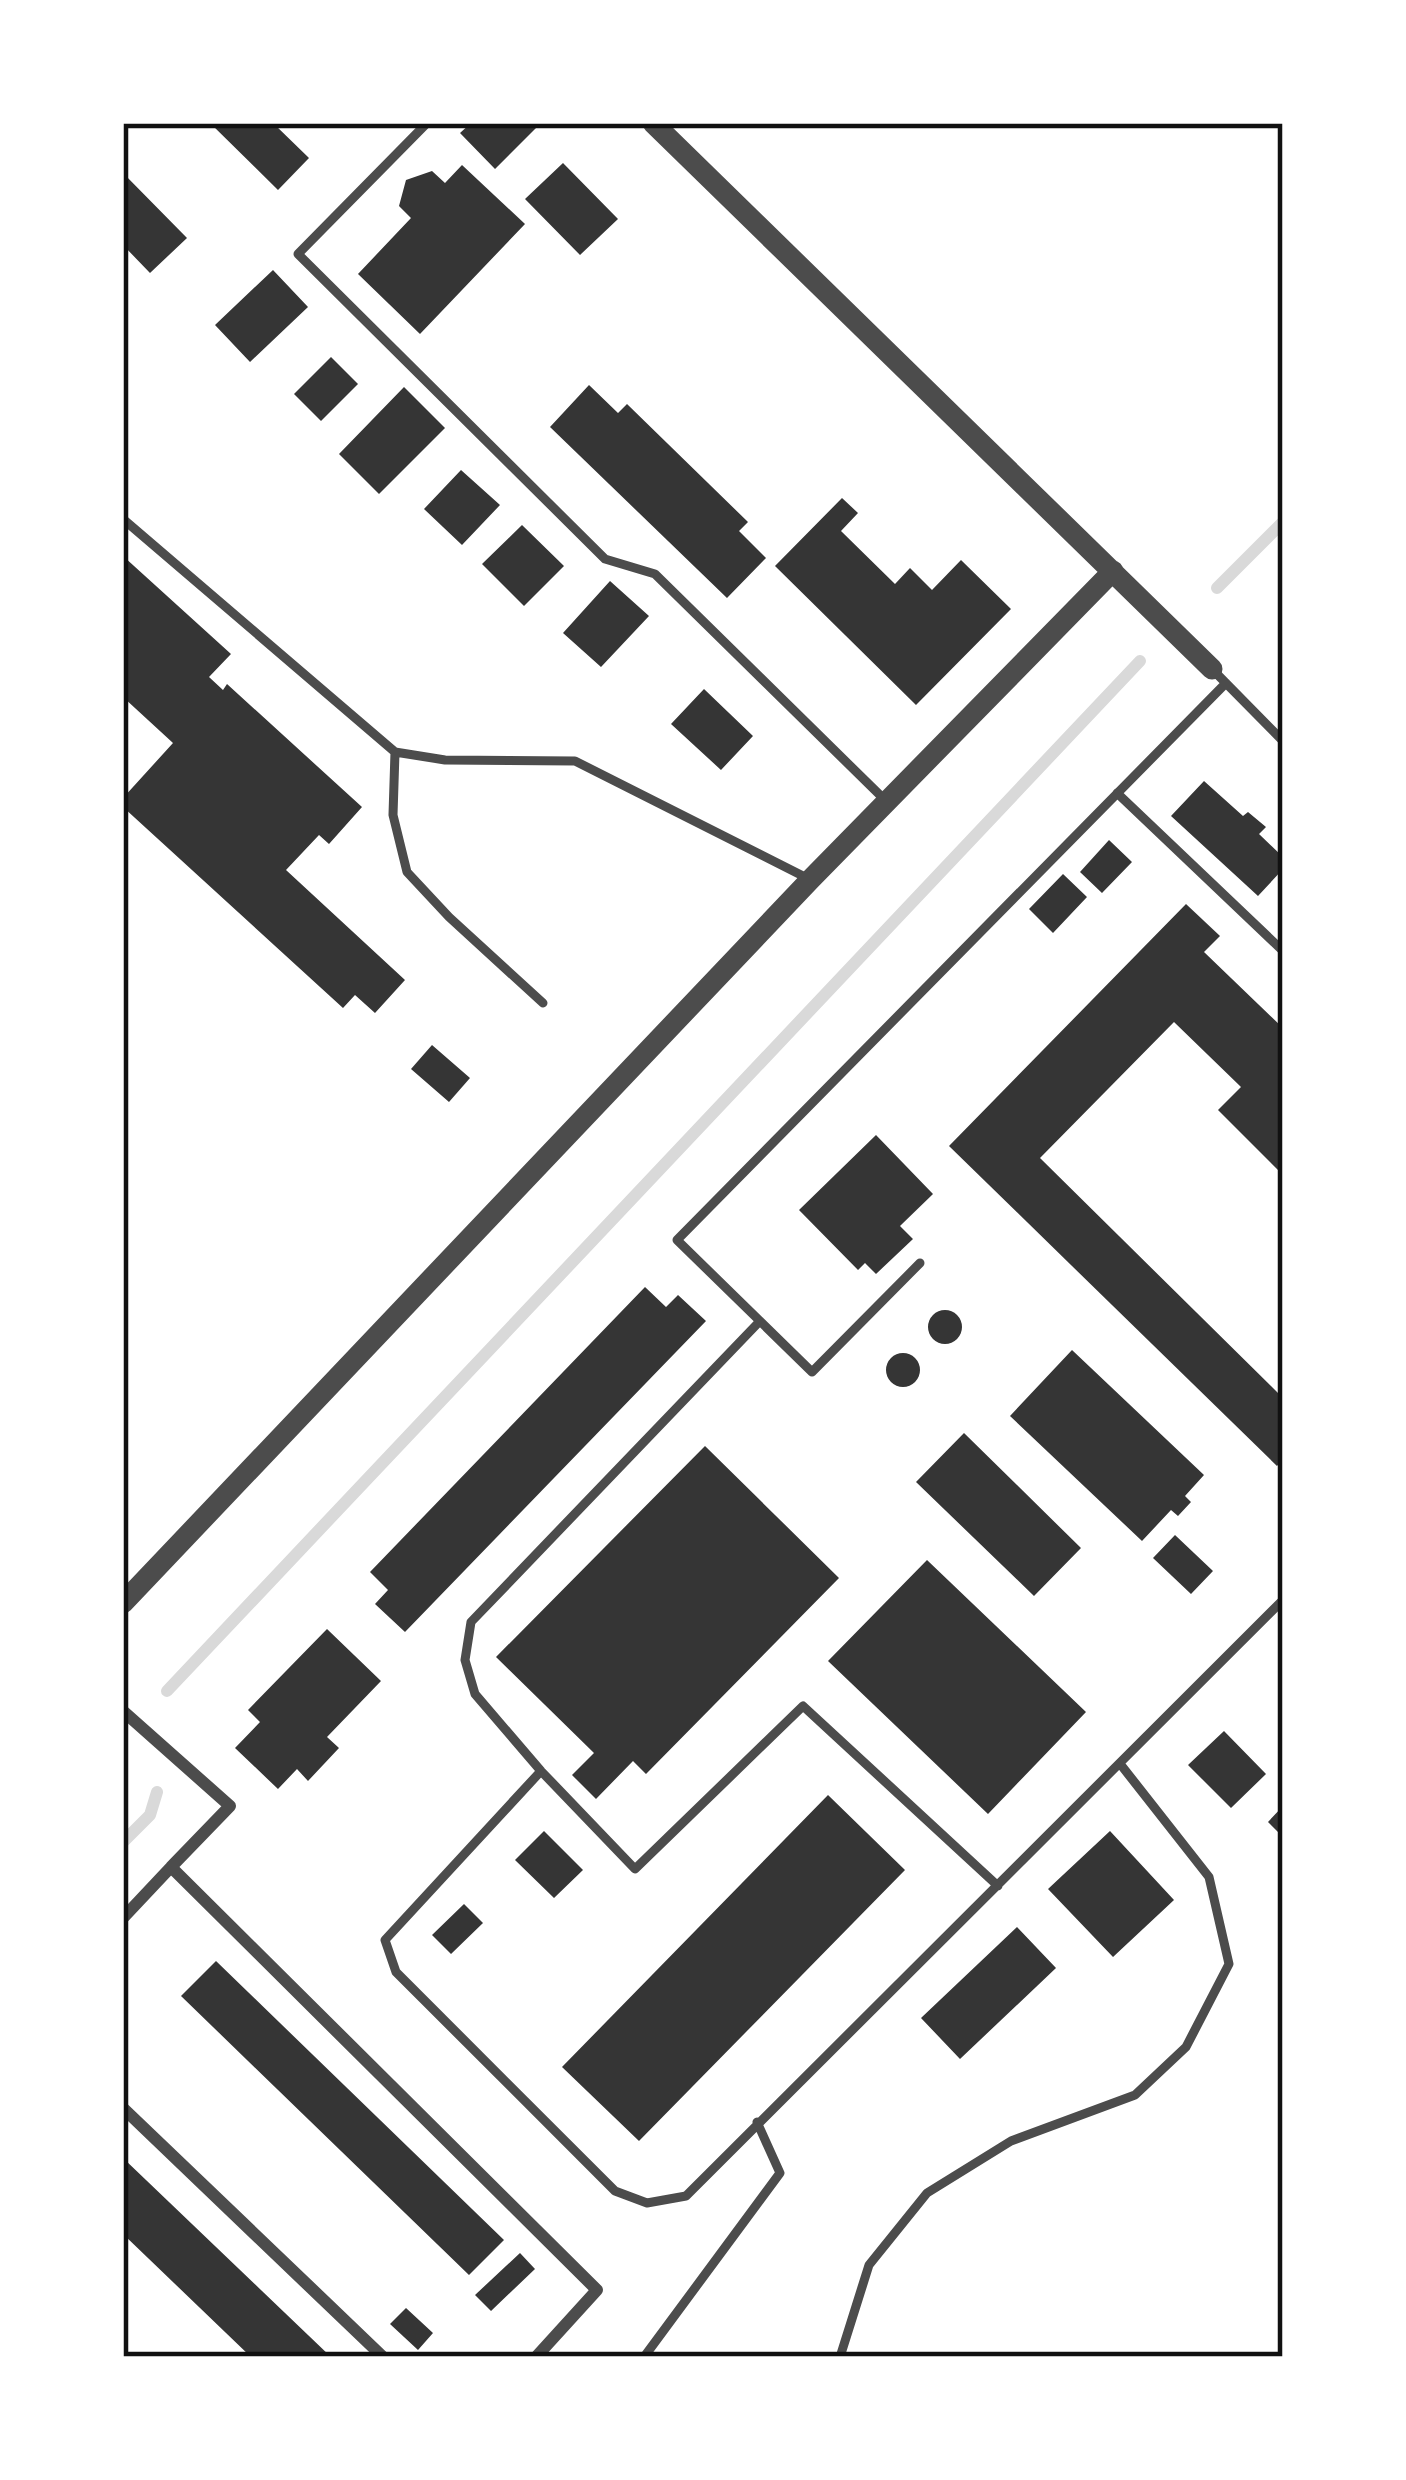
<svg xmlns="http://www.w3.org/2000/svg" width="1406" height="2480" font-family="'PT Sans',sans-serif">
<rect width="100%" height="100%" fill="#fff"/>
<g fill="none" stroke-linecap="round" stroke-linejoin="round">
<path stroke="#d9d9d9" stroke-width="12" d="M1217,588L1283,522
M167,1691L1140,661
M123,1842L150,1815L157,1792"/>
</g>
<path fill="#353535" d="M210,123H273L309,158L278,190Z
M471,123H541L495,169L460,133Z
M563,163L618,219L580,255L525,199Z
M462,165L525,224L420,334L358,274L411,218L399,206L406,180L432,171L445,183Z
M123,173L187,238L150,273L123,245Z
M273,270L308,307L250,362L215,325Z
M331,357L358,384L321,421L294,394Z
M589,385L618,413L627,404L748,522L739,531L766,558L727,598L550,427Z
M404,387L445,428L379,494L339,454Z
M461,470L500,505L462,545L424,509Z
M842,498L858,513L841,531L895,584L910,568L932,590L961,560L1011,609L916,705L775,566Z
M522,525L564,566L524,606L482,564Z
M123,556L231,654L209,677L223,690L227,684L362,807L329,844L319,835L286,870L405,980L375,1013L355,995L343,1008L123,807V798L173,743L123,697Z
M610,581L649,616L601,667L563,633Z
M704,689L753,736L721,770L671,724Z
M1204,781L1243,816L1248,812L1266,827L1259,834L1283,857V869L1258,896L1171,816Z
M1109,840L1132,862L1102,893L1080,872Z
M1063,874L1087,897L1053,933L1029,909Z
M1186,904L1220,936L1204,952L1283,1028V1175L1218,1110L1241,1087L1174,1022L1040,1158L1278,1393L1283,1388V1459L1277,1466L949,1146Z
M432,1045L470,1078L449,1102L411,1069Z
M876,1135L933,1194L900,1226L913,1239L876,1274L865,1263L858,1270L799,1210Z
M645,1287L666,1307L678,1295L706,1321L405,1632L375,1604L388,1590L370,1572Z
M928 1327a17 17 0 1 1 34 0a17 17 0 1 1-34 0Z
M1072,1350L1204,1475L1185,1496L1191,1502L1178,1516L1171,1510L1142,1541L1010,1416Z
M886 1370a17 17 0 1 1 34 0a17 17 0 1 1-34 0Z
M964,1433L1081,1548L1034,1596L916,1482Z
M705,1446L839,1578L646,1774L633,1761L596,1799L572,1775L594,1753L496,1657Z
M1175,1535L1213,1571L1191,1594L1153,1558Z
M927,1560L1086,1712L988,1814L828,1661Z
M327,1629L381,1681L327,1737L339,1748L308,1781L297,1769L278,1789L235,1748L260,1722L248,1710Z
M1224,1731L1266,1774L1231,1808L1188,1765Z
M828,1795L905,1870L639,2141L562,2067Z
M1283,1806V1837L1268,1822Z
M544,1831L583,1870L554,1898L515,1860Z
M1110,1831L1174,1900L1113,1957L1048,1889Z
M464,1904L483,1923L451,1954L432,1935Z
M1017,1927L1056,1968L960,2059L921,2018Z
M216,1961L504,2240L469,2275L181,1996Z
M123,2158L331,2357H251L123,2234Z
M520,2253L535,2269L491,2311L475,2295Z
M406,2308L433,2333L418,2350L390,2324Z"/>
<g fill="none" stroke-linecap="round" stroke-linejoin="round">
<path stroke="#4c4c4c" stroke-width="9" d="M427,123L298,254L605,559L655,574L887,802
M123,519L395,752L445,760L575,761L807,878
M1212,669L1283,741
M395,752L393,815L407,872L449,917L543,1003
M1117,793L1283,951
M920,1263L812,1372L677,1240L1226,683
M760,1321L471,1622L465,1660L475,1694L541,1771L635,1869L803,1706L998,1886
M541,1771L385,1940L396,1972L615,2191L647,2203L686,2196L1283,1600
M644,2357L780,2173L757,2122
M840,2357L869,2265L927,2193L1011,2141L1135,2095L1186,2047L1229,1964L1209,1877L1121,1765"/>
<path stroke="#4c4c4c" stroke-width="12" d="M123,1711L230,1806L171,1867L597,2290L536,2357
M123,1918L171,1867
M123,2108L383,2357"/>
<path stroke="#4c4c4c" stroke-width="21" d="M653,123L1212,669
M123,1603L810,880L1113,571"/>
</g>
<rect width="1406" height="2480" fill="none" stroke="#ffffff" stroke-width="252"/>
<rect x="126" y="126" width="1154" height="2228" fill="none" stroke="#111" stroke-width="4.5"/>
</svg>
